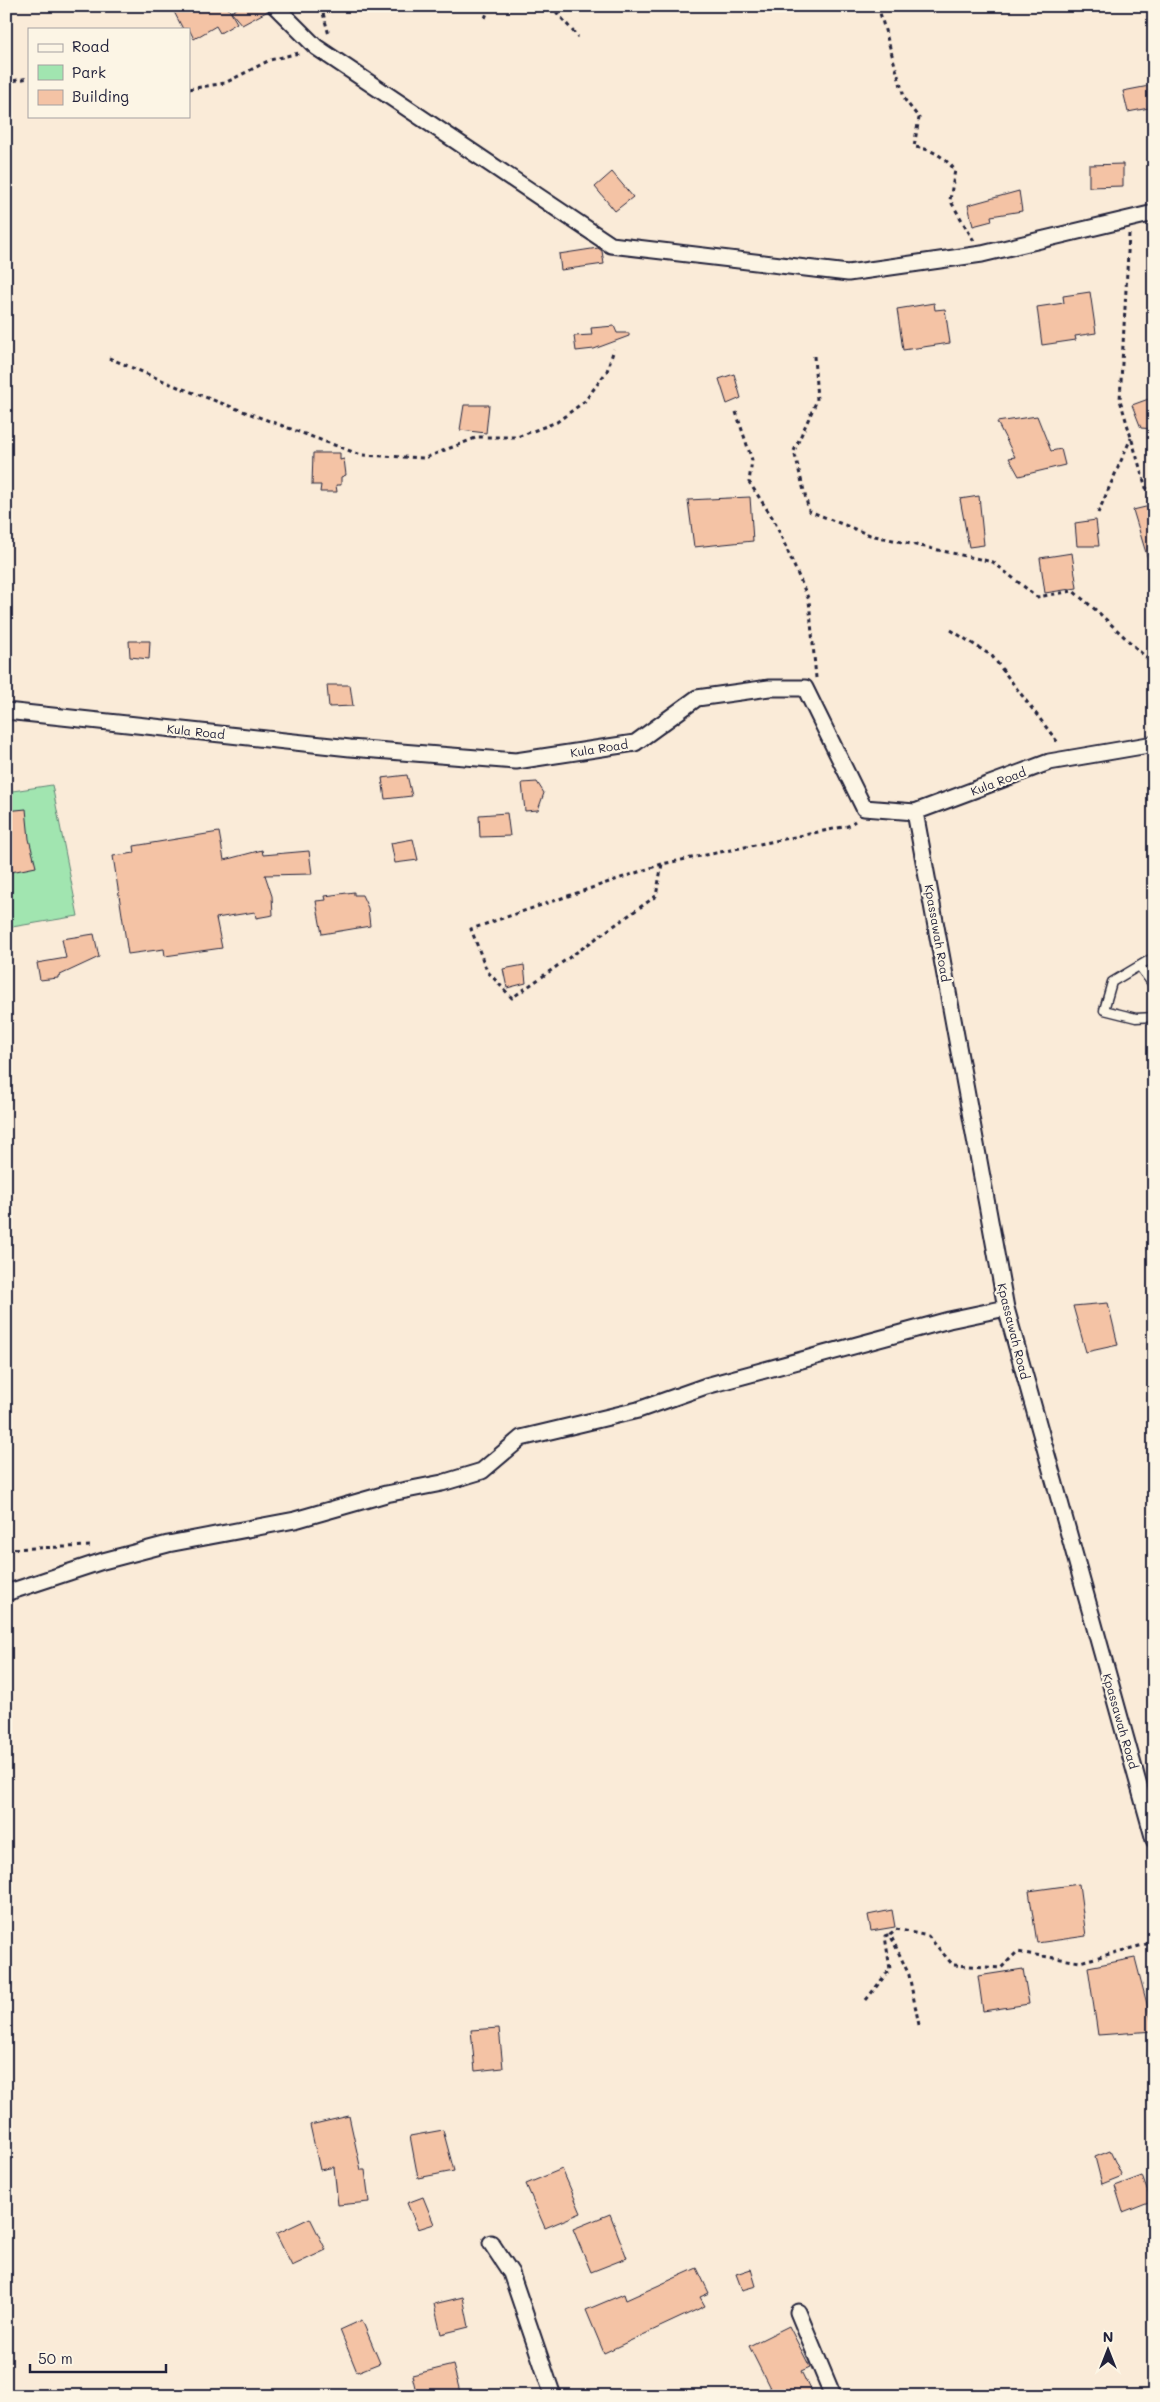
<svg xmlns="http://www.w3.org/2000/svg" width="1160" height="2402" font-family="Mali,sans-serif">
<rect width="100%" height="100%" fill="#faebd8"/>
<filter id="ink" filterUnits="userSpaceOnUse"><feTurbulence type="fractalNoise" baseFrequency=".02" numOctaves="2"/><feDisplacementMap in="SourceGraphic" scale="10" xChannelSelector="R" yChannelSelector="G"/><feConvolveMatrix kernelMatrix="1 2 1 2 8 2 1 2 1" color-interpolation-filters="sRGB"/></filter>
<g filter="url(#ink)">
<path fill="#a1e5b0" stroke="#628476" d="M52,785L78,916L6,928V792Z"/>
<path fill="#f4c3a5" stroke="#22223b" d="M171,6H227L237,23L220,33L216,26L194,39L189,29H183Z
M241,6H266L268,11L242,25L231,12Z
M1154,85V107L1128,112L1123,91Z
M1123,164V186L1089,187V165Z
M612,172L633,197L615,211L595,187Z
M1019,191L1022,211L991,216L992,221L973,226L968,205Z
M598,248L602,251L604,264L561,270L559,254Z
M1090,292L1096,333L1075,336L1076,340L1042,345L1037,307L1064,303L1063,296Z
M934,303L935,310L945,309L950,343L903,350L897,309Z
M614,326L617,333H629V336L594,349L576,351L574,336L592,335L591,328Z
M734,374L741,398L727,404L719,379Z
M1154,397V429L1141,428L1132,405Z
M464,405H489L486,433L460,430Z
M1037,416L1051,451L1061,449L1065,465L1019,476L1009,458L1015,457L997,422Z
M313,453H340V460L344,459L346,475L341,477V485H336L337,492H320L321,485H312Z
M979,496L984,545L969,547L960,499Z
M750,497L753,541L694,547L688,500Z
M1154,505V566H1150L1133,510Z
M1096,520L1099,546H1077L1075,523Z
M1072,553L1077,588L1045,593L1040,558Z
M129,641H150L149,659L130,657Z
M327,685H350L353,706L329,707Z
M407,775L412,796L385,799L382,778Z
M537,782L544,793L538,810L525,811L522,783Z
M26,809L29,839L36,867L6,873V811Z
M507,813L510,836L480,837L479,815Z
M219,832L224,860L262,850L263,855L309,851L312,874L265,875L272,896L273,915L256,918L255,912L216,918L222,948L165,956L164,949L128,954L113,856L135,853L134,846Z
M413,839L418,860L395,863L391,843Z
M354,892V895H362L368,908L370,926L322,934L316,901L326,900L325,896Z
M94,934L99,957L58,976V978L40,980L37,963L66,958L62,939Z
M524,965L526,983L507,988L503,969Z
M1108,1303L1118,1345L1086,1352L1073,1306Z
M1079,1884L1086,1936L1037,1943L1029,1891Z
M892,1910L895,1927L871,1931L868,1915Z
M1135,1958L1154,2031L1098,2035L1088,1967Z
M1023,1969L1029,2004L983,2011L978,1976Z
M499,2028L503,2068L475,2071L471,2030Z
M349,2116L361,2170H365L369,2202L338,2205L334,2167L320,2170L310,2125Z
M443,2130L454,2171L418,2178L410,2136Z
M1110,2151L1122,2176L1102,2184L1095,2157Z
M562,2169L581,2213L545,2228L526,2184Z
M1142,2176L1151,2201L1123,2212L1115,2186Z
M423,2197L434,2224L418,2229L407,2203Z
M610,2214L627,2258L591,2272L573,2229Z
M310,2218L326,2250L292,2266L276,2234Z
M697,2268L709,2293L700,2297L705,2306L604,2353L586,2310L624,2294L626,2300Z
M751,2269L756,2286L742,2290L736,2274Z
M463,2297L469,2327L441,2334L434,2304Z
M362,2320L380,2363L357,2372L340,2330Z
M789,2326L810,2367L801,2371L813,2396H774L749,2346Z
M453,2365L461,2396H417L412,2375Z"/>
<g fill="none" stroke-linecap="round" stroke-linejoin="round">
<defs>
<path id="service" d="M1154,957L1112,982L1104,1010L1136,1018L1154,1017
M1139,966L1154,986"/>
<path id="minor" d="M275,6L316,47L611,245L848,273L982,254L1154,213
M6,711L350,748L516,761L635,743L697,698L769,688H805L864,808L915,812L1049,762L1154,744
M915,812L1006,1308L1154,1840
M6,1593L103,1561L168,1544L295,1520L386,1494L442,1483L482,1471L521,1438L638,1410L706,1386L949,1320L1006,1308
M491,2243L511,2273L553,2396
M798,2312L833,2396"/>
</defs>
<use href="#service" stroke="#22223b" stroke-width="11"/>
<use href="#minor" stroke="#22223b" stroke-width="19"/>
<path stroke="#22223b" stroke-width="3" stroke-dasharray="4 4" stroke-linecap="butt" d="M321,6L329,35
M551,6L578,37
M878,6L905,100L919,118L914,147C932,149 943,156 955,170L950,200L974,241
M485,18L490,6
M6,82L29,78
M189,89L225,83L270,60L299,53
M1129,234L1120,400L1146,488L1154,492
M814,356L817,400L794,451L809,511L870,535L993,562L1037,597L1073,591L1097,611L1154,665
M109,358L178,387L361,455L425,458L478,437H517L557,422L585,401L607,371L614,349
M736,412L752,460L749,482L774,520L809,600L816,678
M1098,513L1131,438
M951,630L992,656L1059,744
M662,864L471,929L487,971L512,998L656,896L662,864L848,826L855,821
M6,1549L92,1546
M866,2000L890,1969L885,1936L890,1934
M919,2025L909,1975L890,1934L896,1929L928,1936L953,1965L1001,1968L1017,1952L1080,1962L1154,1942"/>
<use href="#service" stroke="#fcf5e5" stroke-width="8"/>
<use href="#minor" stroke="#fcf5e5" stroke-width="15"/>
</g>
</g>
<g text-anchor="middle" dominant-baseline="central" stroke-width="4.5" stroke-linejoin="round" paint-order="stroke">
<g font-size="12" fill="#22223b" stroke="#fcf5e5">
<text transform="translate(196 731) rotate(6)">Kula Road</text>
<text transform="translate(599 748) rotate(-9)">Kula Road</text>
<text transform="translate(998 781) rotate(-21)">Kula Road</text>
<text transform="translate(938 933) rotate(80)">Kpassawah Road</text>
<text transform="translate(1014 1331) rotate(76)">Kpassawah Road</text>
<text transform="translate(1121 1721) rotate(74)">Kpassawah Road</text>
</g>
</g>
<rect width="1160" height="2402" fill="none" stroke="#fcf5e5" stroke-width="25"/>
<rect x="12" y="12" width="1135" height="2377" fill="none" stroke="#22223b" stroke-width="2" filter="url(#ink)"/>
<rect x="28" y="28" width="162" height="90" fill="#fcf5e5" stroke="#a5a1a1"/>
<rect x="38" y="44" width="25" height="8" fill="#fcf5e5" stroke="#a5a1a1"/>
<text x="72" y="52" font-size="15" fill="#22223b">Road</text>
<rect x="38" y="65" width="25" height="15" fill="#a1e5b0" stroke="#a5a1a1"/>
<text x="72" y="78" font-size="15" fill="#22223b">Park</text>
<rect x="38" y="90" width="25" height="15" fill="#f4c3a5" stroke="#a5a1a1"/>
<text x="72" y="102" font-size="15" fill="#22223b">Building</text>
<g transform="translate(1108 2350)" stroke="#fcf5e5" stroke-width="4" paint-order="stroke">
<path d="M0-4L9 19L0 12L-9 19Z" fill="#22223b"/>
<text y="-8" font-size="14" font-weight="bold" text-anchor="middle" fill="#22223b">N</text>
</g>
<path d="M30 2364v8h136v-8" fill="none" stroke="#22223b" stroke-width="2.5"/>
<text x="38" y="2364" font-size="15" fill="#22223b" stroke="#fcf5e5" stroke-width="4" paint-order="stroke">50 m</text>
</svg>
